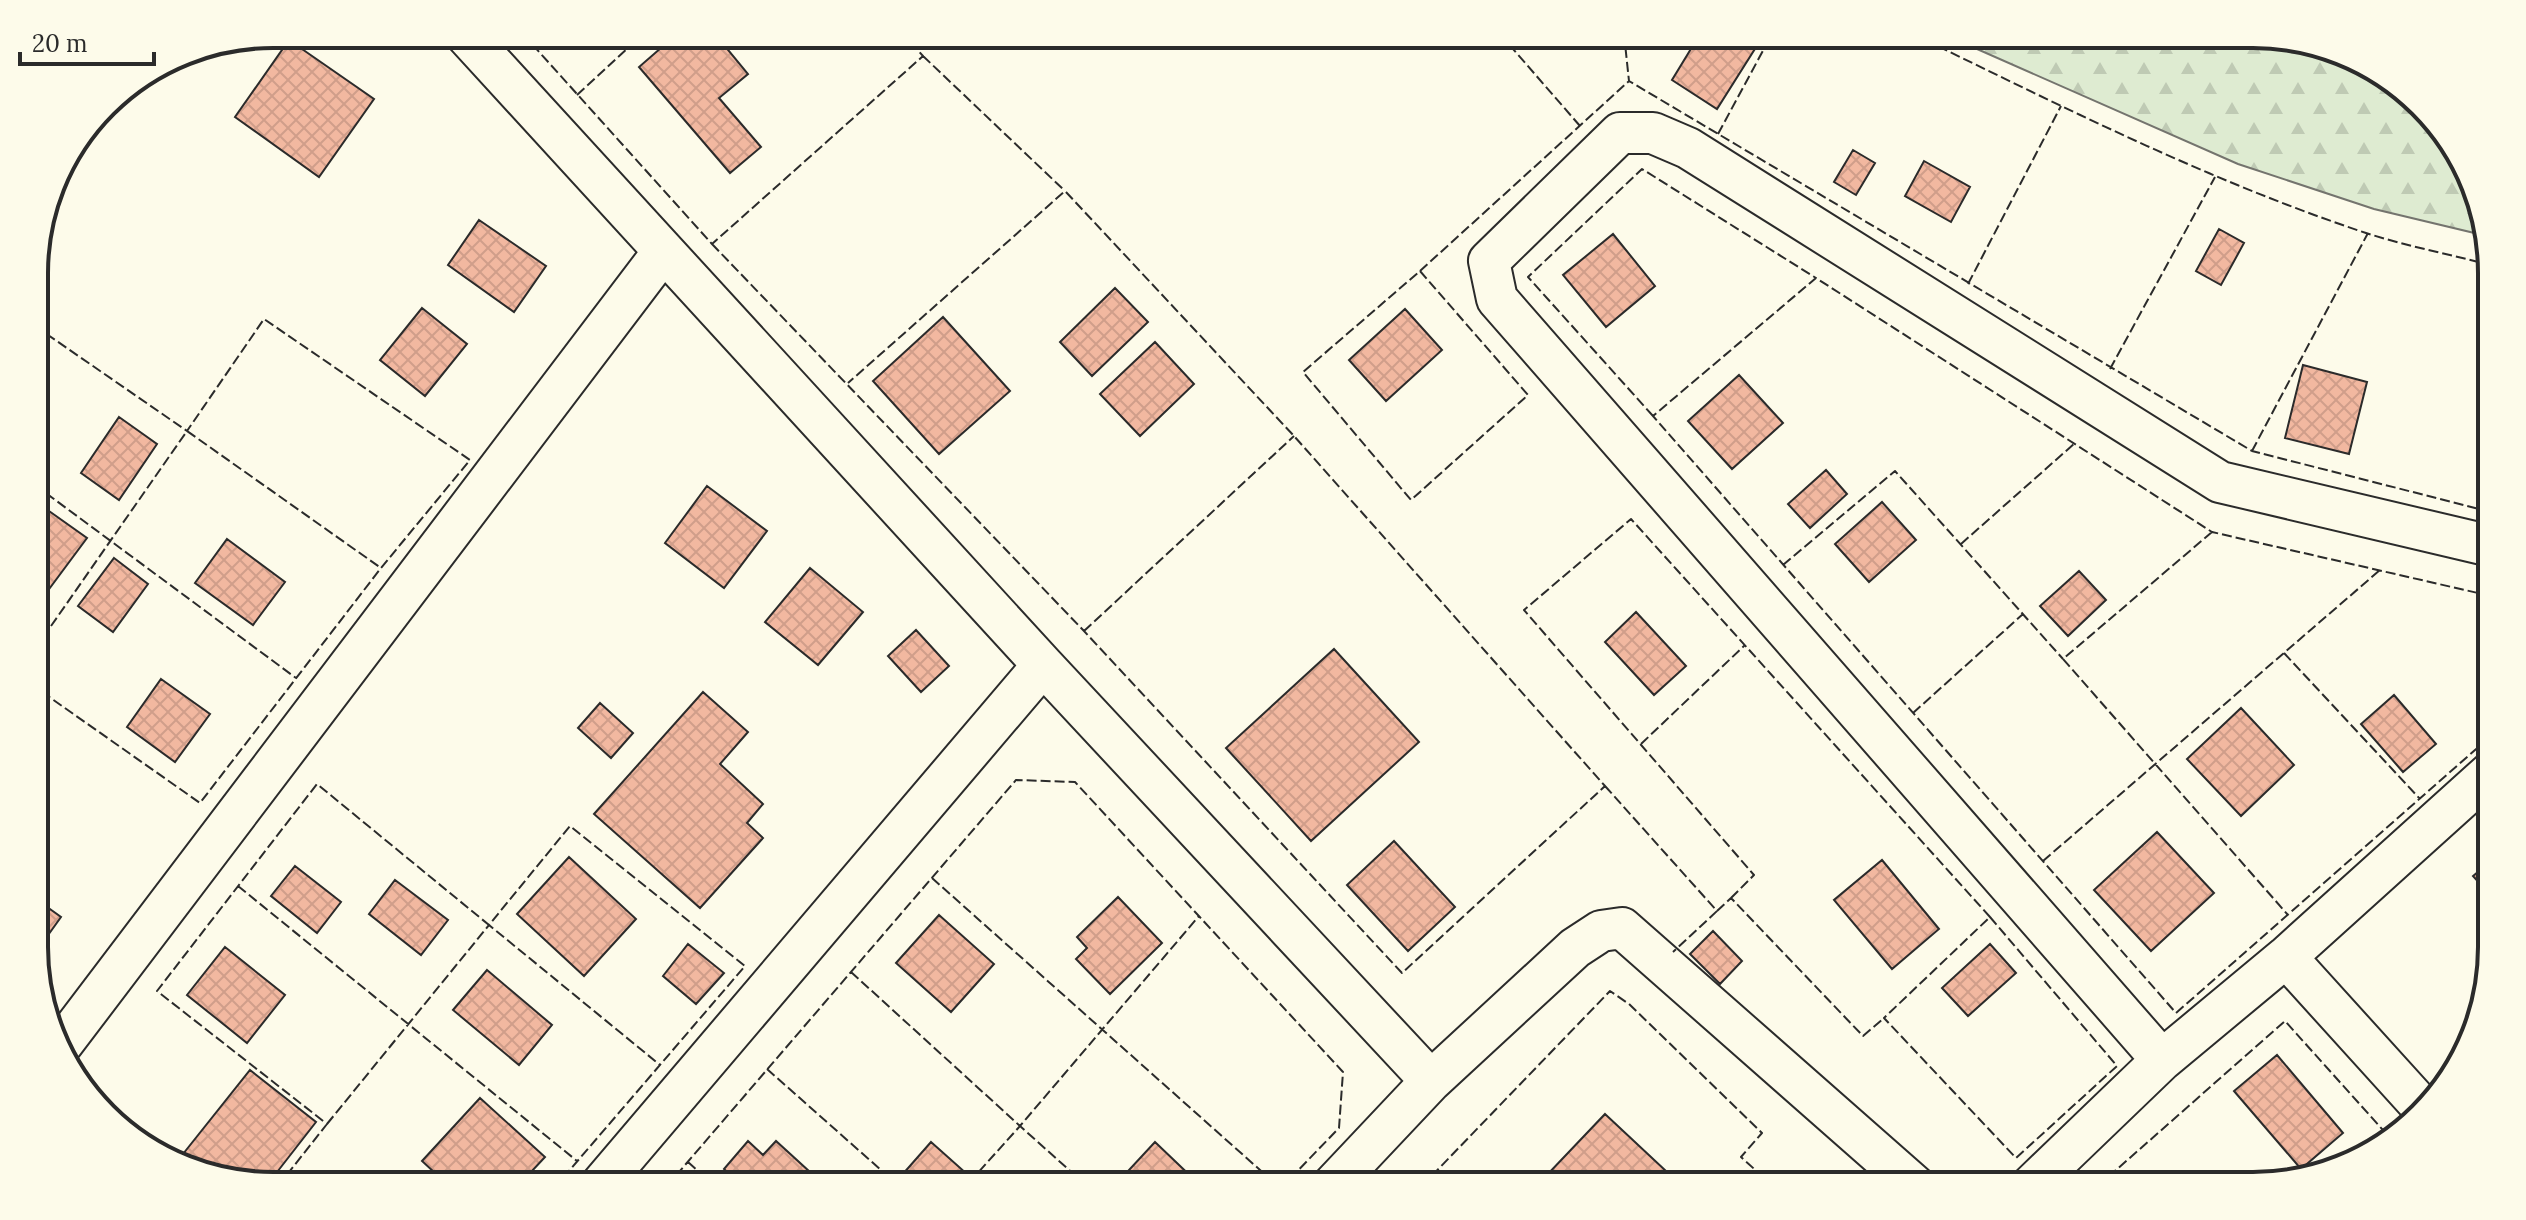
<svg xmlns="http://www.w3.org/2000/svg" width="2526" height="1220" font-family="Lora,serif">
<defs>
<pattern id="forest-firs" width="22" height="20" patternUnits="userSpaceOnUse" patternTransform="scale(2)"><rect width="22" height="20" fill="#deebd1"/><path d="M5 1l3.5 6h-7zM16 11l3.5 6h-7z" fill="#bfcab4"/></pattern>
<pattern id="building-cross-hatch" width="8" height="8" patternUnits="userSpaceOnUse" patternTransform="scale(2)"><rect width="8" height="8" fill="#f2b8a0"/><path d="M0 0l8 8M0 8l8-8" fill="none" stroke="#d09e8a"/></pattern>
</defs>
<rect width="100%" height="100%" fill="#fdfbea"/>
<path fill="url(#forest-firs)" stroke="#74746e" stroke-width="2" d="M1943,34H2253L2358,58L2443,128L2487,236L2374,209L2238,164Z"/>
<path fill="url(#building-cross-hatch)" stroke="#2b2b2b" stroke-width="2" d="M677,34H715L748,74L719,98L761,147L730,173L639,67Z
M1700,34H1742L1758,44L1717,109L1672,80Z
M289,40L374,99L319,177L235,117Z
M1853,150L1875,163L1856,195L1834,182Z
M1924,161L1970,187L1951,222L1905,196Z
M479,220L546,266L514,312L448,265Z
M2219,229L2244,243L2221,285L2196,271Z
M1613,234L1655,286L1606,327L1563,275Z
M1115,288L1148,322L1092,376L1060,342Z
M422,308L467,344L425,396L380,360Z
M1405,309L1442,350L1386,401L1349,360Z
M943,317L1010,391L939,454L873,381Z
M1155,342L1194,384L1140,436L1100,394Z
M2303,365L2367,382L2349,454L2285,438Z
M1739,375L1783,423L1732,469L1688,421Z
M119,417L157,444L119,500L81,473Z
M1826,470L1847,494L1810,528L1788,504Z
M707,486L767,531L724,588L665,543Z
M1882,502L1916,540L1869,582L1835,544Z
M49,511L87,538L35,608V529Z
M227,539L285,582L253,625L195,583Z
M114,558L148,584L113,632L78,606Z
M810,568L863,612L818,665L765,622Z
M2079,571L2106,600L2068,636L2040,606Z
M1636,612L1686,666L1654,695L1605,642Z
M916,630L949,666L921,692L888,656Z
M1334,649L1419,742L1311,841L1226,748Z
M161,679L210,714L175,762L127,727Z
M703,692L748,732L720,764L763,804L747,823L763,838L700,908L594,814Z
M2394,695L2436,744L2403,772L2361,724Z
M600,703L633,733L611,758L578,728Z
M2241,708L2294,765L2241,816L2187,759Z
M2157,832L2214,893L2151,951L2094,890Z
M1394,841L1455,907L1408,951L1347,885Z
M569,857L636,919L584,976L517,914Z
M1882,860L1939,929L1892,969L1834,900Z
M2492,860V897L2473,876Z
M295,866L341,902L317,933L271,896Z
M395,880L448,920L421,955L369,914Z
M1118,897L1162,943L1110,994L1076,959L1087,948L1077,937Z
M36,899L61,917L36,952Z
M939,915L994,964L951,1012L896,963Z
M1713,931L1742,961L1720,984L1690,954Z
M688,944L724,973L696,1004L663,976Z
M1990,944L2016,973L1968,1016L1942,988Z
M225,947L285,995L247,1043L187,995Z
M487,970L552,1025L519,1065L453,1010Z
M2277,1055L2343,1133L2301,1169L2234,1091Z
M250,1070L316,1122L267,1185L203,1170L183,1154Z
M480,1098L545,1157L518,1186H449L422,1161Z
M1605,1114L1682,1186H1557L1546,1176Z
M748,1141L763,1155L776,1141L822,1183L820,1186H741L724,1169Z
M931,1142L967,1174L957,1186H914L902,1175Z
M1155,1142L1201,1186L1116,1184Z"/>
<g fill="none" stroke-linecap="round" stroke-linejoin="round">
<defs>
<path id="minor" d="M465,34L1043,665L1431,1081L1332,1186
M2286,957L2421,1106
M63,1043L663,252
M2162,1060L1497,299L1489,261L1620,133H1653L1688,148L2220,482L2491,546
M1431,1081L1575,948L1601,931L1622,928L1915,1186
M600,1186L1043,665
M2031,1186L2162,1060L2286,957L2491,772"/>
</defs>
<use href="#minor" stroke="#2b2b2b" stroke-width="44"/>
<use href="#minor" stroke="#fdfbea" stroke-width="40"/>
<path stroke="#2b2b2b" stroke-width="2" stroke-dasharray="10 4" stroke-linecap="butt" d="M523,34L712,244L923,56L903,34
M1500,34L1580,126
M1624,34L1629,81L2252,451L2491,512
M1913,34C2061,106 2209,181 2366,233C2406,246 2449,254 2490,265
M923,56L1065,191
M577,95L643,34
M1718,134L1772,34
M712,244L1084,631L1402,973L1605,786L1294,436L1065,191L848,383
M1420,271L1528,395L1411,500L1303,372Z
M1420,271L1629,81
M1968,284L2061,106
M35,326L187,431L264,319L470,460L381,568L200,803L35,687
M2110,369L2215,177
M1653,416L1528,277L1642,169L1816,278
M2252,451L2368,233
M35,485L296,678
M2212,532L2063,659L2288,915
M1961,544L2075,443
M1783,565L1895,471L2063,659
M2491,596L2212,532L1816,278L1653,416L2176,1013L2491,736
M1084,631L1294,436
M35,649L187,431L381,568
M2284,653L2420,799
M1913,713L2023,614
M1641,744L1745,645
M1605,786L1717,911L1673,952
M2043,861L2380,570
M932,878L1278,1186
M238,886L577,1161
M1731,898L1754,875L1524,610L1631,519L1990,917
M1717,911L1731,898L1863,1036L1884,1018
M1990,917L2117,1066L2016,1158L1884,1018Z
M851,972L1020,1126L966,1186
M767,1069L899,1186
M327,1124L489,925L660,1065
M688,1162L715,1186
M278,1186L327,1124L157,991L317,784L489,925L570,826L745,966L556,1186
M667,1186L1016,780L1075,782L1343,1072L1339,1128L1283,1186
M1087,1186L1020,1126L1199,916
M1422,1186L1610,991L1629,1004L1762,1133L1741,1157L1773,1186
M2098,1186L2285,1021L2391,1139"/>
</g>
<path d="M0 0H2526V1220H0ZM273 48H2253A225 225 0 0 1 2478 273V947A225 225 0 0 1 2253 1172H273A225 225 0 0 1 48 947V273A225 225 0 0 1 273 48Z" fill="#fdfbea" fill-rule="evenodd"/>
<path fill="none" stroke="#2b2b2b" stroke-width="4" d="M273 48H2253A225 225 0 0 1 2478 273V947A225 225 0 0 1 2253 1172H273A225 225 0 0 1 48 947V273A225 225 0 0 1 273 48Z"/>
<path d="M20 52v12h134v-12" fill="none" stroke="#2b2b2b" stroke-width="4"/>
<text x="32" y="52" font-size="24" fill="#2b2b2b" stroke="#fdfbea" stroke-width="6" paint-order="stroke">20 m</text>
</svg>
